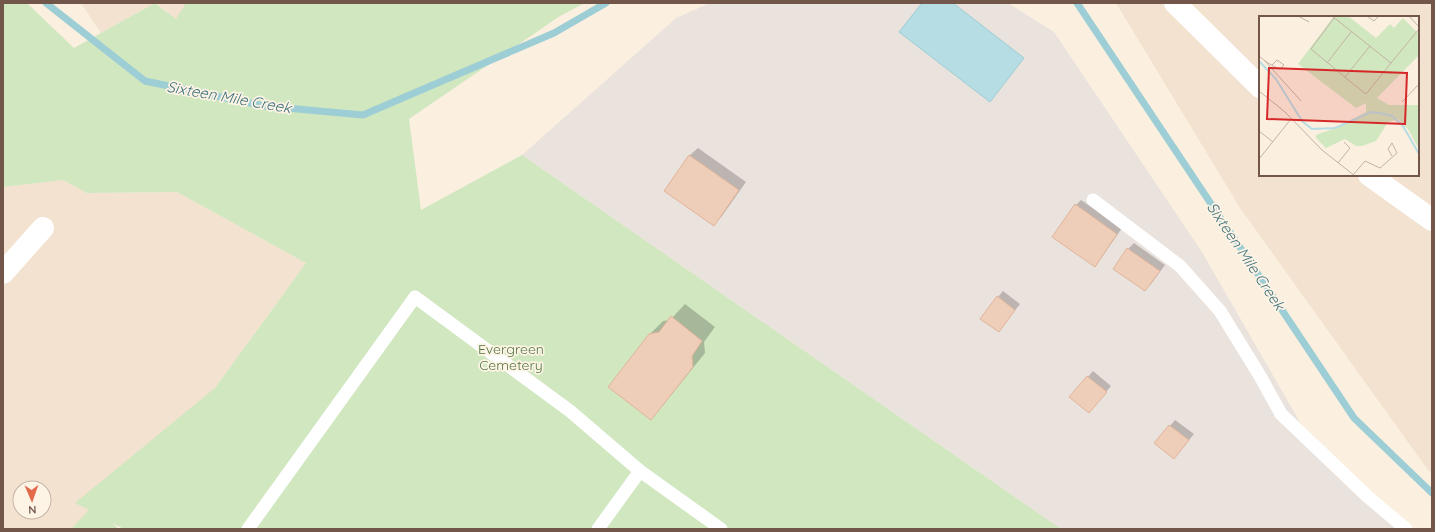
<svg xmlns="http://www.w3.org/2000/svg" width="1435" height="532" font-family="Quicksand,sans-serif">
<rect width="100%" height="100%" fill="#fbf0e0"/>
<path fill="#f2e2cf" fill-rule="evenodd" d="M81,3H155L101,33Z
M157,3H186L176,20Z
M1116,3H1432V473L1428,470L1240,208ZM1260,17H1418V175H1260Z
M63,180L87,193L177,192L306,263L215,388L73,529H3V187ZM20,488H44V512H20Z"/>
<path fill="#eae2dc" d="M710,3H1008L1054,32L1202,252L1321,459L1407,529H1061L522,155L676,18Z"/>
<path fill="#d0e7c0" d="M3,3H27L74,48L155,3L176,19L186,3H585L560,16L409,119L421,210L522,155L1061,529H124L112,523L119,529H71L89,510L75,503L215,388L306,263L177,192L87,193L63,180L3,187Z"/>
<path fill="#b6dde3" stroke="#9dcdd5" d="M922,3H953L1024,58L990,102L899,32Z"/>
<path fill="#0003" d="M698,148L746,182L722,216L714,224L689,156Z
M1081,200L1122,228L1100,260L1095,265L1076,205Z
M1134,243L1165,265L1151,284L1145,290L1114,269L1128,249Z
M1003,291L1020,304L999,331L998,297Z
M685,304L715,327L704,342L705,353L663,405L651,418L650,334L663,321L670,320Z
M1093,371L1111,386L1094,406L1071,397Z
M1175,420L1194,434L1174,458L1170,426Z"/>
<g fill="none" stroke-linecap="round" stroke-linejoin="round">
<path stroke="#9dcdd5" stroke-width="7" d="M46,3L145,81L264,106L363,115L554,33L606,3
M1077,3L1354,418L1432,493"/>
</g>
<path fill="#efceb9" stroke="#e1b49a" d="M689,155L739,190L714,226L664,191Z
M1075,204L1117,234L1095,267L1052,237Z
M1127,248L1160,271L1145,291L1113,269Z
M997,296L1015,310L999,332L980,319Z
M671,316L702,341L692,356L693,367L651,420L608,387L649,334L659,332Z
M1087,376L1107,392L1089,413L1069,397Z
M1169,425L1189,440L1174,459L1154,443Z"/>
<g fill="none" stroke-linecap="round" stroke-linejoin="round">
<path stroke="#fff" stroke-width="13" d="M1093,200L1180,266L1220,311L1260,376L1281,414L1368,497L1406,529
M248,529L415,297L570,411L640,471L721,529
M598,529L640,471"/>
<path stroke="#fff" stroke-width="22" d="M3,273L43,228"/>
<path stroke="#fff" stroke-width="22" d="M1175,3L1260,87
M1369,175L1432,220"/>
</g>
<g text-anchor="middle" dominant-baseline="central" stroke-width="3.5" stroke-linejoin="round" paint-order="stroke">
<g font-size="14" fill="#527742" stroke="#fef4e6">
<text x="511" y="349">Evergreen<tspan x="511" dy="16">Cemetery</tspan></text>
</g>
<g font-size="15" font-style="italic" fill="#40737d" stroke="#fef4e6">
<text transform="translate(229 97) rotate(10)">Sixteen Mile Creek</text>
<text transform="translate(1246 256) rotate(56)">Sixteen Mile Creek</text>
</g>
</g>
<g transform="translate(1259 16)">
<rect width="160" height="160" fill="#fbf0e0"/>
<path d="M75,0H89L117,22L131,8L135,12L144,2L160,18V39L118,82L130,89H160V133L149,113L139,103L129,106L117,125L103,130H97L86,123L67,132L57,122V119L79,111L107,96V87L97,92L39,48Z" fill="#d0e7c0"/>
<path fill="none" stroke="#b6dde3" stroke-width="2" d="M0,45L17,63L43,105L53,113L76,112L112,96L121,97L133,100L144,110L160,138"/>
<path fill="none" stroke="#c4b2a4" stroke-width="1" d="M39,0L50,6M73,0L132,47L160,13M108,0L115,5L120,0M150,0L160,11M75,2L52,33L93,67L107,78L132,47M0,40L5,44L9,47L16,51L21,53L25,49L18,44L13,49M5,44L42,85M68,47L92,16M86,61L111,30M0,75L26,96L63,134L96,160M143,86L160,68M0,115L14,126M0,143L32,103M79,147L91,132L85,126M94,159L106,145L121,152L138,137L133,127L129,133L133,140"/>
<path fill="#d62828" fill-opacity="0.15" stroke="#d62828" stroke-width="2" d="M10,52L148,57L146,108L8,103Z"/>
<rect width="160" height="160" fill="none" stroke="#715649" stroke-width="2"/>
</g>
<rect width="1435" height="532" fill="none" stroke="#715649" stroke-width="8"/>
<g transform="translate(32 500) rotate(178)"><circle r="19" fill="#fef4e6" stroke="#c6b5a7"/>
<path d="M0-3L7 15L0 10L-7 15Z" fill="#e26949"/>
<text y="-6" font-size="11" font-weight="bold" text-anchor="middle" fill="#715649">N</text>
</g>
</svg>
